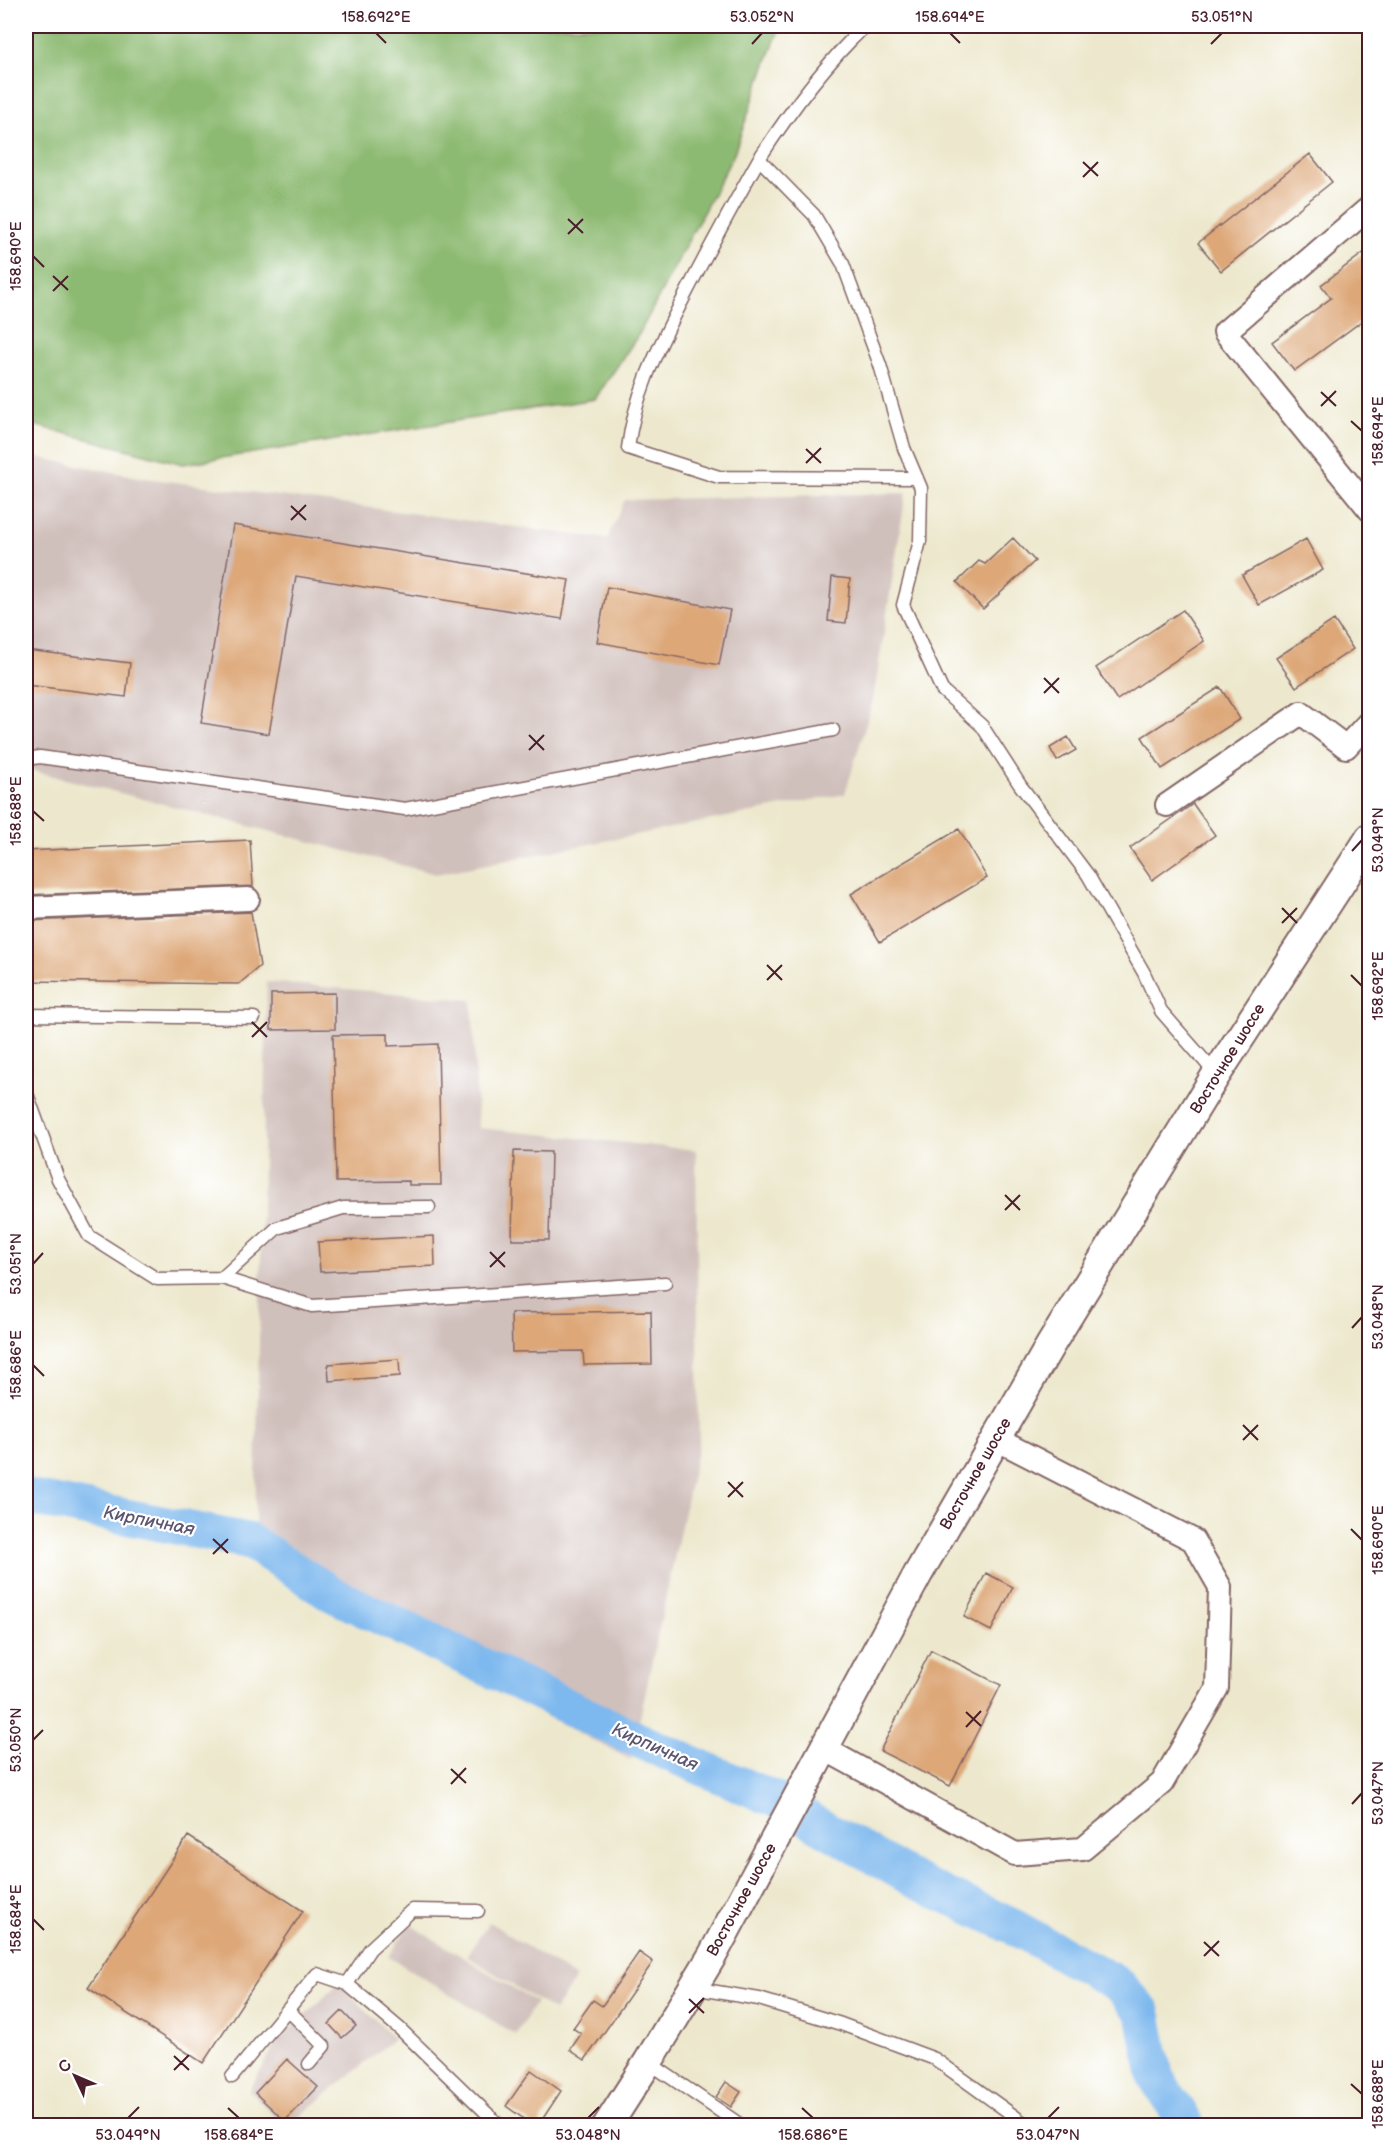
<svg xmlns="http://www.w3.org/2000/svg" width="1395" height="2151" font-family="'Balsamiq Sans',sans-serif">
<rect width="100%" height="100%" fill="#fff"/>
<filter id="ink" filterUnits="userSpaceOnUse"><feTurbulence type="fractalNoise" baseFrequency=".0167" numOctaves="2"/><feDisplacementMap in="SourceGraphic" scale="12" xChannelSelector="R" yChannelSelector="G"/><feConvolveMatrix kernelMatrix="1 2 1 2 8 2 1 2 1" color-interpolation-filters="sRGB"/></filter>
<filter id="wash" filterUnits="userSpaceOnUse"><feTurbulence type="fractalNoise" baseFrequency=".008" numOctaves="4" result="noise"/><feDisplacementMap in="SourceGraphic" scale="24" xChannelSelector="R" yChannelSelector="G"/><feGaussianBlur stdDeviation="1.35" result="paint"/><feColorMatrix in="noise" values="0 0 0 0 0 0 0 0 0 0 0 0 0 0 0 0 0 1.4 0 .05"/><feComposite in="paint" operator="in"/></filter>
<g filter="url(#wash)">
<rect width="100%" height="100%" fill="#ede8cd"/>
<path fill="#d0c0bc" d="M26,455L144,478L607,539L625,500L906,493L873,700L845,794L436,874L26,769Z
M267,982L472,1000L478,1128L696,1150L699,1442L631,1760L254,1566Z
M489,1922L576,1978L554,2011L467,1956Z
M409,1924L536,2002L516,2035L389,1957Z
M339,1983L394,2039L289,2125H283L249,2090L277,2042Z"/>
<path fill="#8dba72" stroke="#6c6c4e" stroke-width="1.5" d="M26,26H783L777,35L764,69L733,156L639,334L595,399L183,464L26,423Z"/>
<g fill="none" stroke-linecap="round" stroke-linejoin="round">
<path stroke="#7db8ee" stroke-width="36" d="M26,1497L249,1541L334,1595L638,1740L774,1799L916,1881L1014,1927L1119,1985L1143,2012L1156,2078L1188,2126"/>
</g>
<g id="blocks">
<path fill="#dda778" d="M1310,154L1332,182L1221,271L1198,243Z
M1370,248V315L1294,371L1272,342L1331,298L1321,285Z
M233,525L569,580L562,619L296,576L269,734L201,723Z
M1013,538L1035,561L983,609L957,582L979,561L985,564Z
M1306,539L1323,570L1259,605L1242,575Z
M832,577L850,579L846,623L828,621Z
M607,587L730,610L719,665L597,642Z
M1183,610L1204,641L1117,700L1096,668Z
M1334,620L1353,649L1296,687L1276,658Z
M26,650L130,663L126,697L26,685Z
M1220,687L1240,719L1162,769L1142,737Z
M1068,737L1076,750L1057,761L1050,748Z
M1193,804L1215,835L1152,880L1130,848Z
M959,829L987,878L880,942L851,894Z
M250,840L253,886L26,895V851Z
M251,912L260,966L239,984L26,981V921Z
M335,993V1029L271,1030V994Z
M388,1034V1046L438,1044L441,1185H409V1181L336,1182L333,1035Z
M514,1151L551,1152L549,1240H512Z
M434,1236L435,1266L320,1272L318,1242Z
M651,1311L652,1364L584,1365L583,1351L512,1352L511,1313Z
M399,1359L400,1376L329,1381L328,1364Z
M986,1573L1013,1587L991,1631L964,1617Z
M931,1650L1001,1685L950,1786L880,1751Z
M188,1836L303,1911L203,2063L88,1988Z
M639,1952L653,1962L585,2060L570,2050L581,2034L573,2028L593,2000L602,2006Z
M342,2011L356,2026L342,2038L329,2024Z
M287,2059L318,2087L285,2121L255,2093Z
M531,2070L561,2091L538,2126H534L506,2106Z
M726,2082L741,2092L731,2107L716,2097Z"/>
</g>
</g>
<g filter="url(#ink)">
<use href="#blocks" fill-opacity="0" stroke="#836564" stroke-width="1.5"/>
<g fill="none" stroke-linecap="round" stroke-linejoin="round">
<defs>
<path id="service" d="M865,26C824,65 790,111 759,159L814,215L843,264L880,365L904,448L921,488L920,541L903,605L942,690L982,726L1020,785L1088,875L1144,973L1161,1011L1216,1074
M759,159C732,207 705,256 680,305C656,353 635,393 628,448L719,477L917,478
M26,759L40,757L405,809L833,730
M26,1015L254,1018
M26,1091L58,1179L89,1236L157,1279L222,1278L277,1228L343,1208L429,1207
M222,1278L312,1306L665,1283
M347,1984L370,1949L412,1910L478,1911
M693,1988L759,1999L841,2024L935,2059L1028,2126
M288,2010L324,2046L309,2064
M648,2062L742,2126
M232,2077L317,1974L347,1984L399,2028L500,2126"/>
<path id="minor" d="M1370,207L1225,332L1370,510
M1167,805L1301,713L1346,747L1370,721
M26,908L248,899
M823,1748L1015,1854L1083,1849L1162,1783L1217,1688L1220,1587L1193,1540L996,1439"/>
<path id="tertiary" d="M607,2126L648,2062L712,1956L918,1574L1051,1344L1216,1075L1370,838"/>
</defs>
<use href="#service" stroke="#836564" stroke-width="15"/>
<use href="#minor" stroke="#836564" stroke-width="26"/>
<use href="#tertiary" stroke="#836564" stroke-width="32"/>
<use href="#service" stroke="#fff" stroke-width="12"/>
<use href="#minor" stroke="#fff" stroke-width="22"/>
<use href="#tertiary" stroke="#fff" stroke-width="28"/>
</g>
</g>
<path fill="none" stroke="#4a1f2b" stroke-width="2" d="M376,33L386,43M950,33L960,43M752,44L762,33M1211,44L1222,33M1083,162L1098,176M1083,177L1098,162M568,219L583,233M568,234L583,219M33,256L44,267M53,276L68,290M53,291L68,276M1321,392L1336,406M1321,406L1336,391M1351,421L1362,431M806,449L821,463M806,463L821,448M291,506L306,520M291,520L306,505M1044,678L1059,693M1044,693L1059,678M529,735L544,750M529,750L544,735M33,811L44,821M1352,851L1362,840M1282,908L1297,923M1282,923L1297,908M767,965L782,980M1351,975L1362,986M767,980L782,965M252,1022L267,1037M252,1037L267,1022M1005,1195L1020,1210M1005,1210L1020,1195M490,1252L505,1267M33,1264L43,1253M490,1267L505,1252M1352,1328L1362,1317M33,1365L44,1376M1243,1425L1258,1440M1243,1440L1258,1425M728,1482L743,1497M728,1497L743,1482M1351,1529L1362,1540M213,1539L228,1553M213,1554L228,1539M966,1712L981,1726M966,1727L981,1711M33,1740L43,1730M451,1769L466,1783M451,1784L466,1768M1352,1804L1362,1793M33,1919L44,1930M1204,1942L1219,1956M1204,1956L1219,1941M689,1999L704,2013M689,2013L704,1998M174,2056L189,2070M174,2070L189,2055M1351,2084L1362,2094M228,2108L239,2118M802,2108L813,2118M128,2118L139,2107M588,2118L599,2107M1048,2118L1059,2107"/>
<g text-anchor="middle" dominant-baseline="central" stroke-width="4.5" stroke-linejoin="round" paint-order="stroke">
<g font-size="16" fill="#4a1f2b" stroke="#fff">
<text transform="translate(1228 1059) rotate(-58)">Восточное шоссе</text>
<text transform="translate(976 1474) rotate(-60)">Восточное шоссе</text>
<text transform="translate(742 1900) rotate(-61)">Восточное шоссе</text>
</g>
<g font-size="18" font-style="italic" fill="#5c556f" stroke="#fff">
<text transform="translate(149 1521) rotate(11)">Кирпичная</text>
<text transform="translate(655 1747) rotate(24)">Кирпичная</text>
</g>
</g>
<rect width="1395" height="2151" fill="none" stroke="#fff" stroke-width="66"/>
<g transform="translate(75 2076) rotate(314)" stroke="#ffffff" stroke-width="4.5" paint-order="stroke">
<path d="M0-4.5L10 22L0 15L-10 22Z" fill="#4a1f2b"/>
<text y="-9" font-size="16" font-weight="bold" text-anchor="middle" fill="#4a1f2b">С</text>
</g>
<rect x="33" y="33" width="1329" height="2085" fill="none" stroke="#4a1f2b" stroke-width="2"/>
<g font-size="15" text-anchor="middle" fill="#4a1f2b">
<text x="376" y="22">158.692°E</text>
<text x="762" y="22">53.052°N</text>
<text x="950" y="22">158.694°E</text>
<text x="1222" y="22">53.051°N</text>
<text transform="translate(16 256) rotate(-90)" y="5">158.690°E</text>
<text transform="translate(1378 431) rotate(-90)" y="5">158.694°E</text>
<text transform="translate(16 811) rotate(-90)" y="5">158.688°E</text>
<text transform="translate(1378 840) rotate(-90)" y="5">53.049°N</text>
<text transform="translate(1378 986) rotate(-90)" y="5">158.692°E</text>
<text transform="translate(16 1264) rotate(-90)" y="5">53.051°N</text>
<text transform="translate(1378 1317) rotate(-90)" y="5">53.048°N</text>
<text transform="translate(16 1365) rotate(-90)" y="5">158.686°E</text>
<text transform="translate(1378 1540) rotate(-90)" y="5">158.690°E</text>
<text transform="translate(16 1740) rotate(-90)" y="5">53.050°N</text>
<text transform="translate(1378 1793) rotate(-90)" y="5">53.047°N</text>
<text transform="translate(16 1919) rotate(-90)" y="5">158.684°E</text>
<text transform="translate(1378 2094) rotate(-90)" y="5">158.688°E</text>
<text x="128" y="2140">53.049°N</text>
<text x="239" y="2140">158.684°E</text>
<text x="588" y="2140">53.048°N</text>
<text x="813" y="2140">158.686°E</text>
<text x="1048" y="2140">53.047°N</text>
</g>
</svg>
